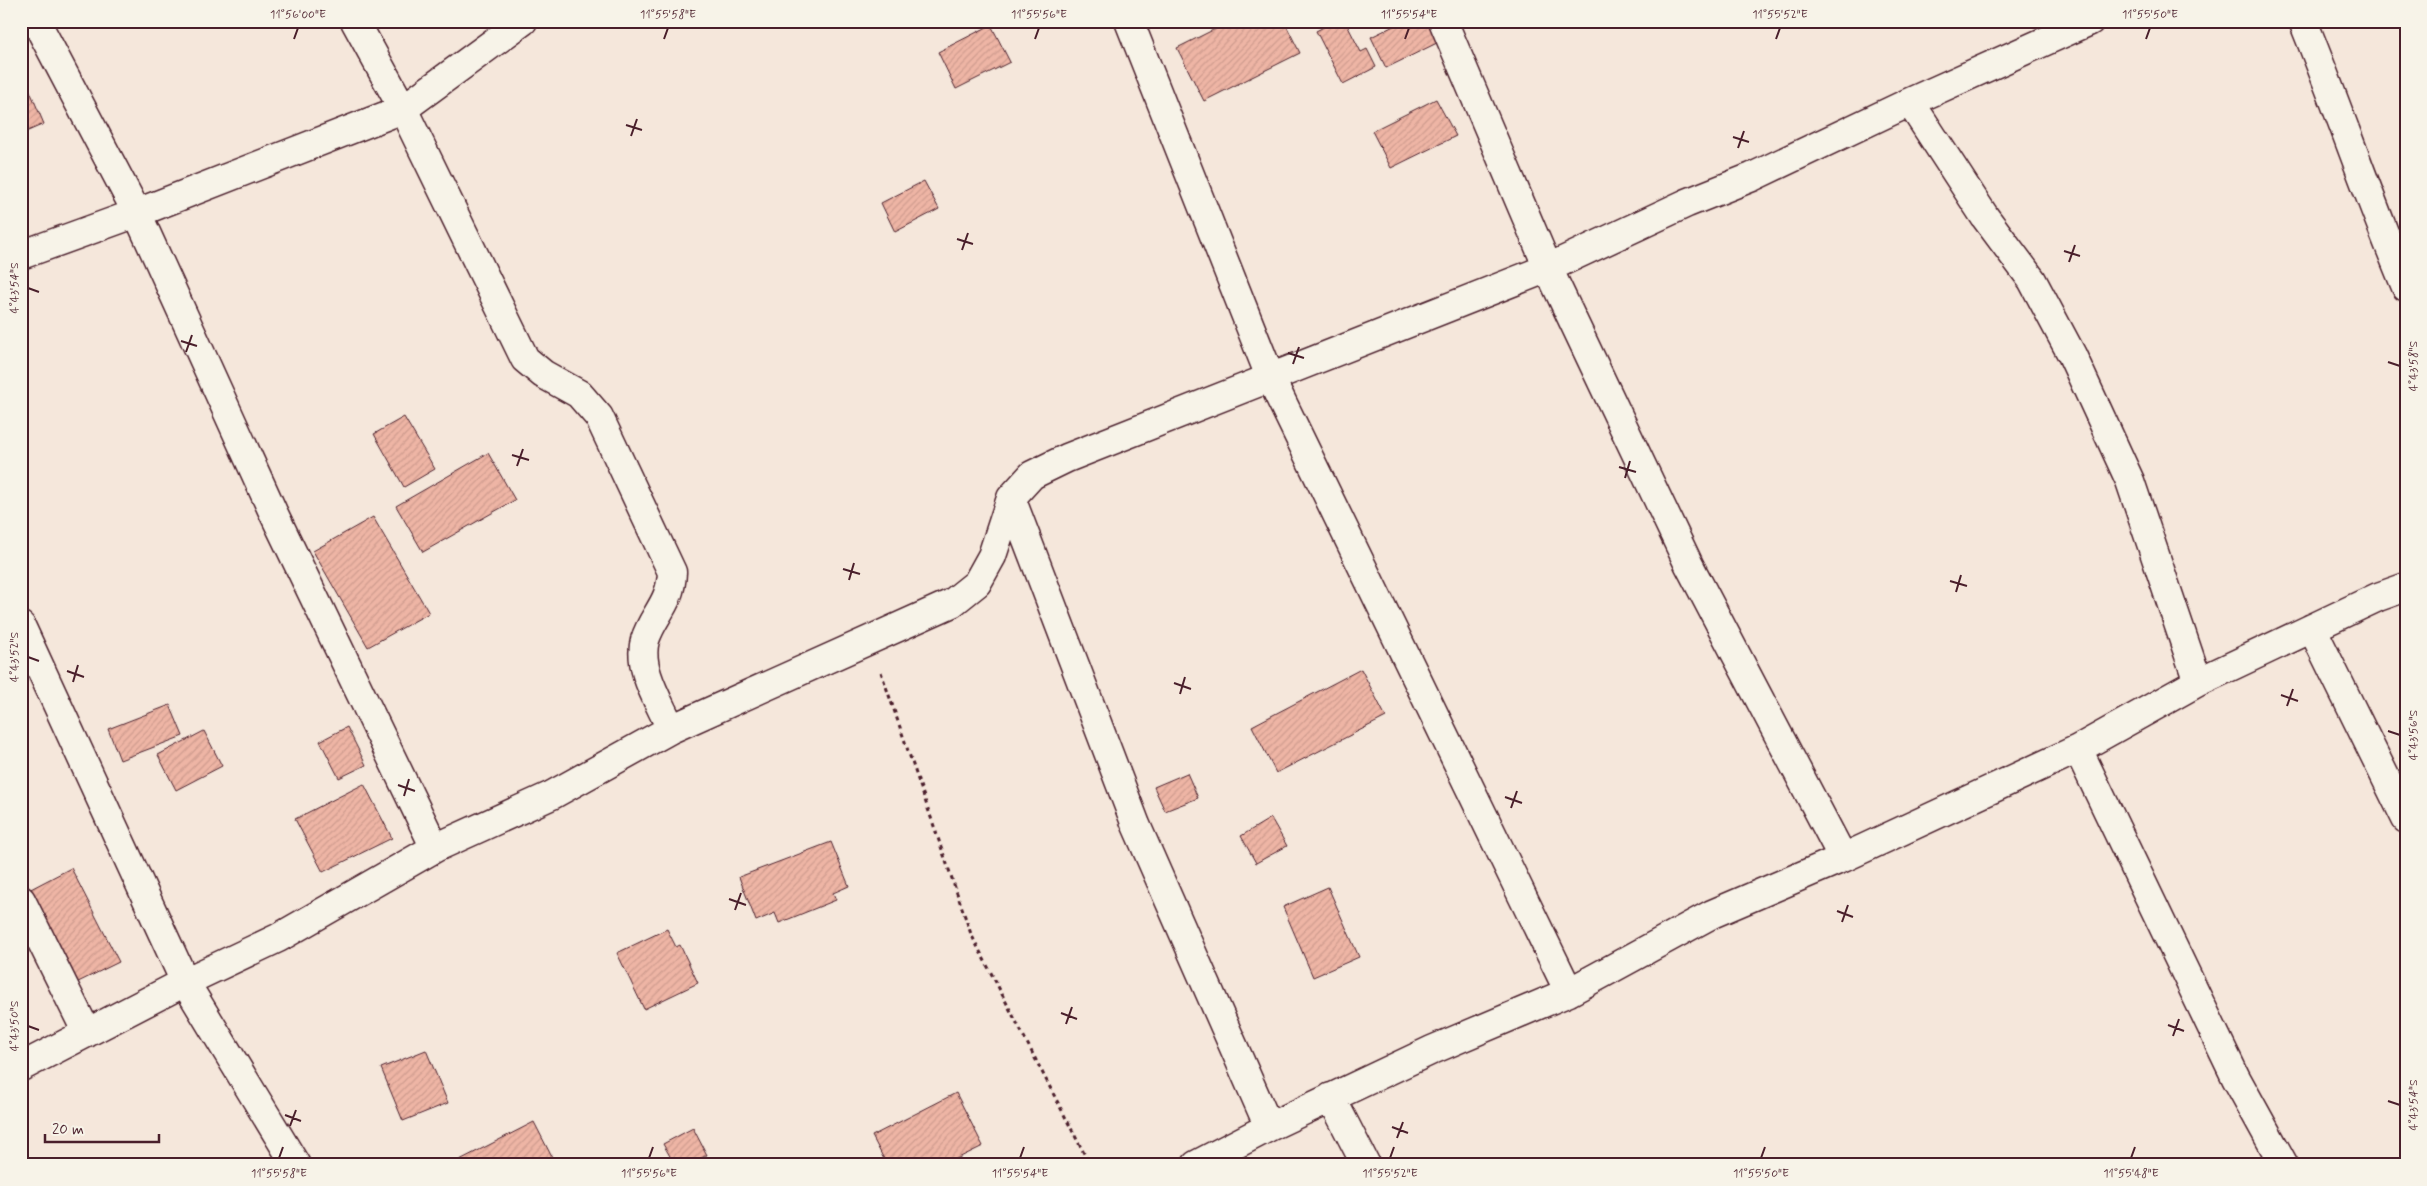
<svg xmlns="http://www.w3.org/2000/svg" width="2427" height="1186" font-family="Mynerve,sans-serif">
<defs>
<pattern id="building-hatch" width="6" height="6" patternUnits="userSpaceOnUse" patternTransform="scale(1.25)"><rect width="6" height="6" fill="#eeb5a5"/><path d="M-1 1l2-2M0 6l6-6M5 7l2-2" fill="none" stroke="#ce9b8e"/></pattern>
</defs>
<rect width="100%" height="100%" fill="#f5e7db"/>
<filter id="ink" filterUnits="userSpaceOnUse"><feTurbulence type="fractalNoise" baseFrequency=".02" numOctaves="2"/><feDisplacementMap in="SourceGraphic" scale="10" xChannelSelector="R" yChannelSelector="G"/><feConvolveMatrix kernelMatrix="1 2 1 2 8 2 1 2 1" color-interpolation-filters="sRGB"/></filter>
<g filter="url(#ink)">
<path fill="url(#building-hatch)" stroke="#4a1f2b" d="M1231,21H1284L1300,53L1204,101L1177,48Z
M1335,21H1345L1361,52L1367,49L1376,67L1343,84L1316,31Z
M1404,21H1431L1441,41L1386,68L1371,37Z
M991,25L1010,62L956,89L938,52Z
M24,77L44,124L21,134V79Z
M1436,99L1456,136L1391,168L1372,131Z
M924,181L939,209L895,232L881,203Z
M21,216L36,249L21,255Z
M404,417L435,469L404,487L374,434Z
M488,453L515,500L423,552L396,506Z
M373,517L429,613L368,647L313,551Z
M1361,669L1386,717L1276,773L1252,726Z
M170,705L183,736L120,760L108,729Z
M347,727L366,765L339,778L320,741Z
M204,731L222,766L176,790L158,755Z
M1187,773L1198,798L1165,811L1154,787Z
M364,784L392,838L323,872L295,819Z
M1271,818L1287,846L1256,863L1241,836Z
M831,842L849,886L833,893L836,900L779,923L775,913L756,921L739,877Z
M71,868L119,962L72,985L25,892Z
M1328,887L1359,957L1313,977L1283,907Z
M667,929L676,947L680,945L698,983L644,1009L617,953Z
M426,1050L448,1103L403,1121L381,1068Z
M956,1093L983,1146L944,1165H887L872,1136Z
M534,1122L556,1165H450Z
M693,1128L707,1155L688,1165H675L663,1144Z"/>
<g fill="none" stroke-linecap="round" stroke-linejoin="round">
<defs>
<path id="minor" d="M36,21L137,213L273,512L435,848
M355,21L403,109L525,359L543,374L579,394L599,417L672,572C671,604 653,614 645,640C637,669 660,703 671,729
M1129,21L1271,379L1569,992
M1443,21L1548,268L1689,565L1843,858
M2303,21C2339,109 2369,199 2406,287
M1910,102L1985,217L2032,280L2072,355L2130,481L2198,682
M21,255L137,213L403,109L523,21
M1011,498L1136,825L1269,1127
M21,626L185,982L296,1165
M2312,628L2406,819
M2078,749L2236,1078L2284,1165
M21,900L87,1033
M21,1067L185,982L278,938L435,848L552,795L671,729L952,603L977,583L992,556L1011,498L1032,475L1067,458L1548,268L1687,203L1752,177L1910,102L2090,21
M1331,1097L1366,1165
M1196,1165L1269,1127L1432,1050L1569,992L1712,914L1843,858L2078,749L2198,682L2378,597L2406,587"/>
</defs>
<use href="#minor" stroke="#4a1f2b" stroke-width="31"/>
<path stroke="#4a1f2b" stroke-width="3" stroke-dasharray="4 4" stroke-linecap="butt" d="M881,672L971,934L1090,1165"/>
<use href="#minor" stroke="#f7f3e8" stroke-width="28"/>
</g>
</g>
<path fill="none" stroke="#4a1f2b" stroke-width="2" d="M294,39L298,28M664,39L668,28M1035,39L1039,28M1405,39L1409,28M1776,39L1780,28M2146,39L2150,28M626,125L642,130M631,136L637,119M1733,137L1749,142M1738,148L1744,131M957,239L973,244M962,250L968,233M2064,251L2080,256M2069,262L2075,245M28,288L39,292M181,341L197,346M186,352L192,335M1288,353L1304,358M2388,362L2400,366M1293,364L1299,347M512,455L529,460M517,466L523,449M1619,467L1636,472M1625,478L1630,461M843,569L860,574M849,580L854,563M1950,581L1967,586M1956,592L1961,575M28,657L39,661M67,671L84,677M73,682L78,665M1174,683L1191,689M1180,694L1185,677M2281,695L2298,701M2287,706L2293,689M2388,731L2400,735M398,785L415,791M404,796L409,779M1505,797L1522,803M1511,808L1517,791M729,899L746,905M735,910L741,893M1837,911L1853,917M1842,922L1848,905M1061,1013L1077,1019M1066,1024L1072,1007M2168,1025L2184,1031M28,1026L39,1030M2173,1036L2179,1019M2388,1101L2400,1105M285,1115L301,1121M290,1126L296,1110M1392,1127L1408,1133M1397,1138L1403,1122M279,1158L283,1147M649,1158L653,1147M1020,1158L1024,1147M1390,1158L1394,1147M1761,1158L1765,1147M2131,1158L2135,1147"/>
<rect width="2427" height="1186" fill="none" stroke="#f7f3e8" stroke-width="55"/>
<path d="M45 1134v8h114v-8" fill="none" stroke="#4a1f2b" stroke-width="2.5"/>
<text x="52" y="1134" font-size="15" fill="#4a1f2b" stroke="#f7f3e8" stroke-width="4" paint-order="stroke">20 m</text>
<rect x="28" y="28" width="2372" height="1130" fill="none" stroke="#4a1f2b" stroke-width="2"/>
<g font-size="12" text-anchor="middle" fill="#4a1f2b">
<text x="298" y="18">11°56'00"E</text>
<text x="668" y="18">11°55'58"E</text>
<text x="1039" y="18">11°55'56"E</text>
<text x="1409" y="18">11°55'54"E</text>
<text x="1780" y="18">11°55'52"E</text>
<text x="2150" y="18">11°55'50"E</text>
<text transform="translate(14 288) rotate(-90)" y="4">4°43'54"S</text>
<text transform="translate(2413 366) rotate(-90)" y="4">4°43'58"S</text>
<text transform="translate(14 657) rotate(-90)" y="4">4°43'52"S</text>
<text transform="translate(2413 735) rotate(-90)" y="4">4°43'56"S</text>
<text transform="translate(14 1026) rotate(-90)" y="4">4°43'50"S</text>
<text transform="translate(2413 1105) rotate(-90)" y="4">4°43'54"S</text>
<text x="279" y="1177">11°55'58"E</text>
<text x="649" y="1177">11°55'56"E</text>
<text x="1020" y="1177">11°55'54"E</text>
<text x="1390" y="1177">11°55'52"E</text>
<text x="1761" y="1177">11°55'50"E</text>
<text x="2131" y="1177">11°55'48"E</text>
</g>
</svg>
